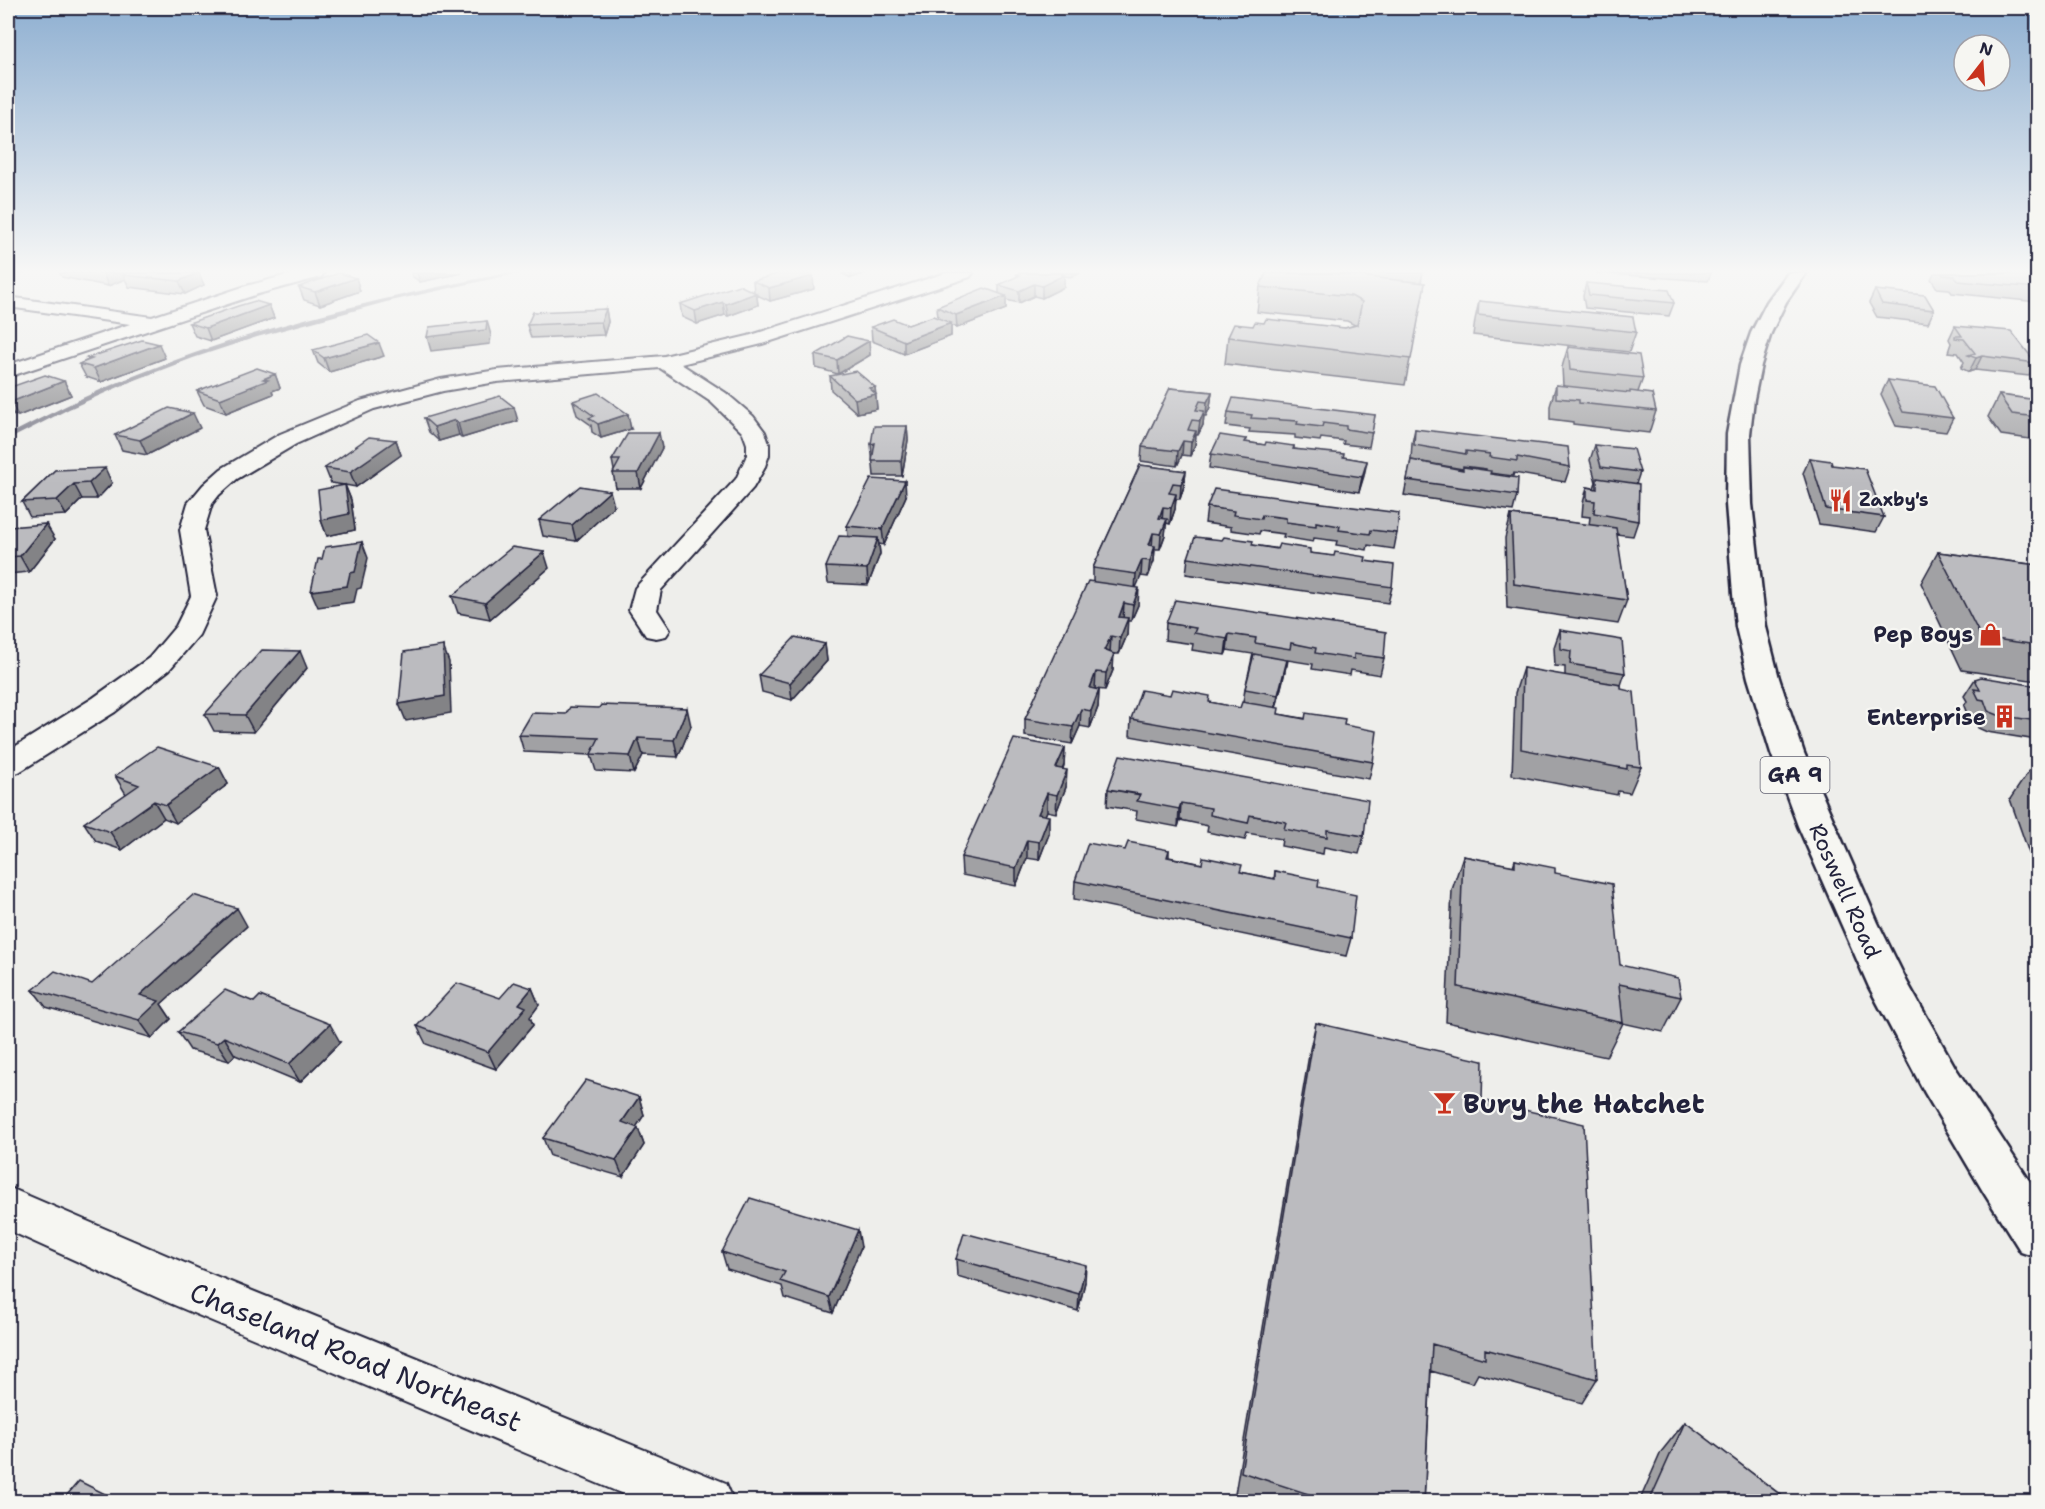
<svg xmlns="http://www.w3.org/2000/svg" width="2045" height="1509" font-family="'Shantell Sans',sans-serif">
<rect width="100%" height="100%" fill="#eeeeeb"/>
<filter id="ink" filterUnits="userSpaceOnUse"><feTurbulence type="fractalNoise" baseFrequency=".0167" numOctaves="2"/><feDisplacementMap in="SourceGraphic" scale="12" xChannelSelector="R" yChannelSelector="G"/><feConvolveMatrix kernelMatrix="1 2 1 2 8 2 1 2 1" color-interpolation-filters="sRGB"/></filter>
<g filter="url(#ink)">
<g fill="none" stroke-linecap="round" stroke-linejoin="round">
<path fill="#727281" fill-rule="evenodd" d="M507,273H519L386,302L257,337L193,358L130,382L69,409L8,440V435C47,415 86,395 126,379C249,329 377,298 507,273Z"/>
<defs>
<path id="minor" d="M295,273H324L321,277L258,294L8,377V365L130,324L8,307V297L152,317L246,286Z
M946,273H973L970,277L762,344L681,364L726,393L753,416L765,432L769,444V455L764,469L753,488L661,590L657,610L670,630L666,636L656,638L646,636L629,610L635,588L736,479L747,455V444L743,433L711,402L660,368L497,382L443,391L374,409L296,444L237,479L219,495L212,504L204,530L217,596L199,635L169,670L115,712L19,772L8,775V751L93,698L149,658L176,626L191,596L180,530L188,503L203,485L221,469L280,434L360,401L441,379L497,370L664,356L748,336Z
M8,1187L201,1270L726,1483L734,1502H642L167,1302L8,1230Z"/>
<path id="primary" d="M1788,273H1806L1786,302L1771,333L1761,365L1754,399L1750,434L1752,504L1766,627L1779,678L1804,753L1878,923L1907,982L1955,1067L2038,1194V1258L2021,1252L1984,1193L1925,1093L1869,987L1798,826L1771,753L1748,678L1736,627L1733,594L1726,504L1727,434L1740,365L1751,333L1767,302Z"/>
</defs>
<use href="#minor" stroke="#22223b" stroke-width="4"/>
<use href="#primary" stroke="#22223b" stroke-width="5"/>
<use href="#minor" fill="#f6f6f2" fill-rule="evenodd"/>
<use href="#primary" fill="#f6f6f2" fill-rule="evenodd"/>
</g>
<path fill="#a1a1a4" stroke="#22223b" stroke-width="1.5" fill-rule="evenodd" d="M60,273H198L204,285L185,294L129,287L125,279L108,286L62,277Z
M411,273H462L420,282L412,276Z
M841,273H866L851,278Z
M1019,273H1080L1072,277L1064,276V287L1042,298L1034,296L1019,303L1006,300V309L957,328L951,325V336L904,354L872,341L871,327L908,325L938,318L937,307L999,294V285L1017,277V274Z
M1266,273H1423L1421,282L1425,283L1405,385L1225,364L1228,337L1253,326L1264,323L1345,328L1355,325L1347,321L1257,312L1260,287Z
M1596,273H1711L1708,281Z
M1934,273H2037V302L1952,293L1949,289L1937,288L1931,279Z
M356,278L360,291L320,305L304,300L299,287Z
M753,281L814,289L770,301L757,295L758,305L728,316L725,315L697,324L682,317L680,304L754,292Z
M1586,283L1674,303L1669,316L1585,308L1583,296Z
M1875,290L1934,310L1928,323L1877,317L1869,303Z
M1479,301L1636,332L1629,352L1473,335L1475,320Z
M269,305L274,318L211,341L195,336L189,323Z
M606,309L608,322L604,335L531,338L527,325Z
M1955,326L2036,363L2029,376L1975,370L1969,372L1961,368L1964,362L1958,353L1948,352L1951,343L1949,339Z
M869,341L870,355L838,374L816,368L815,355Z
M1568,347L1643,378L1638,392L1656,411L1649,433L1573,424V422L1550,419V406L1556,385L1563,386L1562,367Z
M313,350L384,356L329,372L318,363Z
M87,358H165L101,382L86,377L79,364L88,360Z
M275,374L280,388L272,391L273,394L226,413L204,405L197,391Z
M830,376L875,387L877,409L857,413L831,390Z
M1888,380L1953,418L1946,432L1896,426L1881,394Z
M64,381L71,395L18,416L14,415L8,418V388Z
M1170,388L1212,392L1210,407L1206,416H1204L1203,425L1198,435H1196L1195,445L1190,456L1182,455L1177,466L1141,461L1142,447Z
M1999,395L2037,400V440L2001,435L1988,417Z
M573,401L631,429L601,438L592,432L591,425L577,415Z
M1228,412L1375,415L1369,447L1343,444L1344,441L1321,438L1320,441L1295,438V435L1249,432L1250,429L1226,426Z
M424,418L518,421L462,438L459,435L439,441L429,432Z
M907,426L908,440L902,476H874L871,444Z
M200,428L147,455L122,450L115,435Z
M1415,429L1570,467L1565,482L1514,473L1513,476L1490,473V474L1517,495L1513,511L1404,495L1411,460L1462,470V469L1411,460L1412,443ZM1463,466L1486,469V470L1463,467Z
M1246,439L1245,442L1265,445L1294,446V449L1367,461L1359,492L1209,468L1211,454Z
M396,440L401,455L356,487L345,485L351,500L355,530L327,536L321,520L345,485L331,483L325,468Z
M1595,445L1640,472L1636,484L1638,521L1633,536L1616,534L1627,600L1618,624L1507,608L1505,538L1511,515L1589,525L1590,517L1582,516L1583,503L1587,487L1594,488L1596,482L1590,460Z
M662,448L641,488H616L613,473L614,470L612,460Z
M1810,458L1832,465L1884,517L1876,532L1819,524L1803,473Z
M1140,465L1186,471L1184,486L1180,499H1176L1175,509L1170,524L1166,523L1165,535L1160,549H1155L1154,561L1148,577L1141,576L1135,588L1138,605L1131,621H1127V635L1119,654H1113V670L1105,690L1095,689L1099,690L1098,707L1090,728L1080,726L1072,744L1025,736V719L1093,582V568Z
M55,470L112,483L97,499H82L66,515L30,517L22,502Z
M906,496L884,545L879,544L880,554L868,585L828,583L826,567L848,537L847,526Z
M614,506L576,541L543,536L539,520Z
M1207,507L1397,533L1394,549L1368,545L1367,550L1336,545L1337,541L1314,538L1313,542L1283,537L1284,534L1260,531L1259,534L1231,530V527L1205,523Z
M8,528L55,539L29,572L8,574Z
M1253,545L1365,561L1392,587L1388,603L1186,574L1188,558Z
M1938,552L2037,565V681L1962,670L1921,583Z
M549,568L490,619L458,613L452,596Z
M1166,623L1384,658L1380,675L1351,670L1350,675L1312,669L1313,664L1288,660L1287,666H1286L1276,708L1278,714L1344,725L1373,762L1369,779L1130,736L1131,719L1209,702L1240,708L1243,702L1245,689L1253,654L1227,650L1225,655L1192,650L1193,644L1165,640Z
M1560,630L1625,673L1621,685V689L1641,767L1630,793L1618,791L1617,795L1512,775L1515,693L1523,668L1565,676V667L1555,666L1554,647Z
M825,644L827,661L792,700L762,692L759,675Z
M307,668L254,732L214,731L205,714Z
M1975,679L2037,686V740L1987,732L1978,728L1974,717L1968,716L1964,706L1967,701L1964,696Z
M691,726L678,757L643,755L634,773L596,771L591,755L524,752L519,735Z
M1065,748L1064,765L1063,769L1066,787L1056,813L1047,811L1045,815L1049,834L1039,860L1027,858L1016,886L962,875L961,857Z
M2033,765L2037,766V876L2010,799Z
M219,767L228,784L176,823L164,818L122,850L96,841L84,823L126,794L115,776Z
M1108,789L1364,836L1359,854L1324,847L1323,854L1281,846L1282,839L1247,833L1245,840L1207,832L1208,826L1180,820L1178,827L1136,819L1137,811L1107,806Z
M1169,850V857L1274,879L1275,871L1318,887L1351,938L1346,956L1074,899L1075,881Z
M1463,856L1513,866L1515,860L1555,873L1620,965L1681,997L1663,1032L1623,1023L1606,1057L1446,1022L1452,890Z
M247,926L161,1004L171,1019L152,1038L46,1007L33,990L92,984Z
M532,988L539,1005L530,1017L533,1025L496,1069L426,1044L417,1026Z
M1316,1023L1482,1100L1597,1379L1582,1403L1478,1374L1473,1383L1431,1371L1424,1502H1258L1235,1494L1310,1049Z
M178,1032L340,1042L300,1082L235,1055L229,1061L190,1050Z
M639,1097L644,1115L636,1127L638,1128L644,1145L623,1177L550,1156L543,1138Z
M861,1247L833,1313L785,1298L782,1286L727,1269L722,1252Z
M956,1259L1085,1282L1078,1311L957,1276Z
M1685,1422L1790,1502H1639L1661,1452Z"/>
<path fill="#838386" stroke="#22223b" stroke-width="1.5" d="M8,273H24L8,275Z
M103,273H127L123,275L125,279L108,286Z
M199,273L204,285L185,294L179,281Z
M417,273H462L420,282Z
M851,273H866L851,278Z
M1059,273H1063V275H1064V287L1042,298V286Z
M1072,273H1080L1072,277Z
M813,276L814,289L770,301L769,288Z
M356,278L360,291L320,305L315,292Z
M1034,284V296L1019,303V291Z
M756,293L758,305L728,316L726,304Z
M1006,296V309L957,328L956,315Z
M723,302L725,315L697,324L695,311Z
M269,305L274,318L211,341L206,328Z
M606,309L608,322L604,335L601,322Z
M487,321L491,335L490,344L431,351L427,337Z
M951,323V336L904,354V341Z
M869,341L870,355L838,374L837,360Z
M379,343L384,356L329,372L324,358Z
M159,344L165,358L101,382L94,368Z
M1982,356L1975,370L1969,372L1976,358Z
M275,374L280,388L272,391L273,394L226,413L220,399Z
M64,381L71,395L18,416L11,402Z
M875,387L877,409L857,413L855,399L869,388Z
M1212,392L1210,407L1206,416L1207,402Z
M8,403L14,415L8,418Z
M514,407L518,421L462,438L458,423Z
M1204,411L1203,425L1198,435L1200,421Z
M193,413L200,428L147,455L140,440Z
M628,414L631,429L601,438L598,424Z
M455,420L459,435L439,441L434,427Z
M907,426L908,440L902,476L901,461Z
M1196,431L1195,445L1190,456L1191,442Z
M659,433L662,448L641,488L638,473Z
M396,440L401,455L356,487L350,472Z
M1183,441L1182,455L1177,466L1178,451Z
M1367,461L1364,476L1359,492L1362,477Z
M105,468L112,483L97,499L89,483Z
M1186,471L1184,486L1180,499L1181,484Z
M905,481L906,496L884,545L882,529Z
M74,484L82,499L66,515L57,500Z
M345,485L351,500L355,530L327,536L321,520Z
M610,491L614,506L576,541L572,525Z
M1176,494L1175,509L1170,524L1171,508Z
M1163,507L1162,523L1159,518Z
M1167,519L1165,535L1160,549L1161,534Z
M46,524L55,539L29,572L20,556Z
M1153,533L1152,548L1149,545Z
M878,538L880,554L868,585L867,569Z
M362,542L368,558L361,588L357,589L354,602L318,607L311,591L350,573Z
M1155,546L1154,561L1148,577L1150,561Z
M544,552L549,568L490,619L485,603Z
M1142,560L1141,576L1135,590L1136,574Z
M8,582L15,593L8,603Z
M1139,588L1138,605L1131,621L1133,605Z
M1124,603L1123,620L1119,617Z
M1128,618L1127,635L1119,654L1120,638Z
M1229,634L1227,650L1225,655L1227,639Z
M1111,636L1110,653L1104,650Z
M825,644L827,661L792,700L790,683Z
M443,646L449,662L451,713L406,721L399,704Z
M300,651L307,668L254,732L245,715Z
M1114,654L1113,670L1105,690L1106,673Z
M1287,660L1284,676L1275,712L1278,695Z
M1096,672L1095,689L1090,688Z
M1099,690L1098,707L1090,728L1091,711Z
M687,708L691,726L678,757L674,740Z
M1081,709L1080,726L1072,744L1073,727Z
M638,738L643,755L634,773L630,756Z
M1065,748L1064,765L1056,785V768Z
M219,767L228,784L176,823L166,805Z
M1067,770L1066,787L1056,813L1057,795Z
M1047,793V811L1038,831V814Z
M154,801L164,818L122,850L110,832Z
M1181,803L1180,820L1178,827L1179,809Z
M1049,816V834L1039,860V842Z
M1027,840V858L1016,886V868Z
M237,908L247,926L161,1004L171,1019L152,1038L139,1020L140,995Z
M532,988L539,1005L530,1017L533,1025L496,1069L488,1052L519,1004Z
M330,1024L340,1042L300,1082L289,1064Z
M224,1037L235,1055L229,1061L217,1043Z
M639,1097L644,1115L628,1140L622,1122Z
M638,1128L644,1145L623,1177L616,1160Z
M858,1230L861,1247L833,1313L829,1297Z
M1086,1265L1085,1282L1078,1311L1079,1294Z"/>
<path fill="#bbbbbf" stroke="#22223b" stroke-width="1.5" d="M127,273H198L179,281L123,275Z
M339,273L356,278L315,292L299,287Z
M780,273H806L813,276L769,288L753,281Z
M1019,273H1059L1064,275L1042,286L1034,284L1019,291L999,285L1020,275L1017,274Z
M1266,273H1330L1425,283L1411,359L1228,337L1234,324L1253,326L1255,322L1264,323L1266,319L1345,328L1357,325L1362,302L1351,296L1260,287Z
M1942,273H2011L2037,276V288L1958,281L1955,276L1943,275Z
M1586,283L1669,290L1674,303L1589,295Z
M739,285L756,293L726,304L723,302L695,311L680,304Z
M984,288L1006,296L956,315L937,307Z
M1875,290L1925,295L1934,310L1882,304Z
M255,301L269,305L206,328L189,323L238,306Z
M1479,301L1633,317L1636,332L1478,315Z
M606,309L601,322L527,325L533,312Z
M933,316L951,323L904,341L871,327L893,319L908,325Z
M487,321L486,330L427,337L429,327Z
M1955,326L2011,331L2036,363L1982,356L1976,358L1968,355L1975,353L1964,339L1955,338V336H1962Z
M368,335L379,343L324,358L313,350Z
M847,336L869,341L837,360L815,355Z
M142,340L159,344L94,368L79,364L92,359L87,358Z
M1568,347L1639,355L1643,378L1570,370Z
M257,368L275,374L263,379L268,380L220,399L197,391Z
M856,371L875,387L869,388L876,394L855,399L830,376Z
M45,375L64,381L11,402L8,401V388Z
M1888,380L1935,386L1953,418L1903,412Z
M1556,385L1630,393V391L1652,394L1656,411L1579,403V400L1556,398Z
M1170,388L1212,392L1207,402L1200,401L1196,410L1204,411L1200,421L1192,420L1188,430L1196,431L1191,442L1183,441L1178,451L1142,447Z
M598,393L628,414L598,424L589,418L594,416L573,401Z
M1999,395L2037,400V417L2012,414Z
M500,396L514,407L458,423L455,420L434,427L424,418Z
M1233,398L1375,415L1372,433L1346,429V426L1323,423L1322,427L1297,424L1298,421L1251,418L1252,415L1228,412Z
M169,408L193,413L140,440L115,435Z
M874,426H907L901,461H872L875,443L871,444Z
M1415,429L1568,447L1570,467L1517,457V461L1489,457L1490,454L1466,451V454L1414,445Z
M628,433H659L638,473H613L620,460H612Z
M1220,435L1246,439L1244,442L1265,445L1266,442L1294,446L1293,449L1344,454L1343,457L1367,461L1362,477L1211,454Z
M369,437L396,440L350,472L325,468Z
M1595,445L1633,449L1640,472L1601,467Z
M1810,458L1831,461L1832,465L1865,469L1884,517L1826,509Z
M1411,460L1463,470V467L1491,471L1490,474L1518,478L1517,495L1407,480Z
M1140,465L1186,471L1181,484L1173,483L1169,493L1176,494L1171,508L1163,507L1159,518L1167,519L1161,534L1153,533L1149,545L1155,546L1150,561L1142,560L1136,574L1093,568Z
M105,468L89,483L74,484L57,500L22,502L55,470Z
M1597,478L1639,484L1638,521L1594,513L1595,501L1587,500V487L1597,489Z
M871,479L905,481L882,529L847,526Z
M345,485L349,514L321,520L318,490Z
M580,486L610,491L572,525L539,520Z
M1214,489L1399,513L1397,533L1371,530L1370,534L1339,530L1340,526L1316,522V526L1286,522V518L1262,515L1261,519L1233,515L1234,511L1207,507Z
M1511,515L1616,528L1627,600L1514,584Z
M46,524L20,556L8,557V527Z
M839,536L878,538L867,569L826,567Z
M1195,537L1222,540L1224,537L1253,541L1252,545L1277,549L1279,544L1310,549V553L1334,556L1335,552L1366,557L1365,561L1394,565L1392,587L1188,558Z
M362,542L355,572L350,573L347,586L311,591L318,559H322L325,547Z
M512,547L544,552L485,603L452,596Z
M1938,552L2037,565V645L1981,637Z
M1088,581L1139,588L1133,605L1124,603L1119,617L1128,618L1120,638L1111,636L1104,650L1114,654L1106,673L1096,672L1090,688L1099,690L1091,711L1081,709L1073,727L1025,719Z
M1175,600L1386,632L1384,658L1354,654V659L1315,653L1316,648L1291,643L1290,649L1255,643L1256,638L1229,634L1227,639L1194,633L1196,628L1166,623Z
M1560,630L1622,640L1625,673L1570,664L1571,651L1561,649Z
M795,637L825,644L790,683L759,675Z
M443,646L445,696L399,704L404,652Z
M262,650L300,651L245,715L205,714Z
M1254,654L1287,660L1278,695L1245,689Z
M1523,668L1621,685V689L1634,692L1641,767L1627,765V769L1521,749Z
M1981,677L2037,686V721L1998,715L1988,711L1984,700L1979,699L1974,689L1980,690L1975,679Z
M1172,689L1210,696L1209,702L1240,708L1242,702L1279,708L1278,714L1305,719L1306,713L1345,719L1344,725L1377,731L1373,762L1131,719L1141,690L1170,695Z
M601,705L687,708L674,740L638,738L630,756L591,754L599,738L519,735L532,713L566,714L570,707L599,708Z
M1014,739L1065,748L1056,768L1067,770L1057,795L1047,793L1038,814L1049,816L1039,842L1027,840L1016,868L961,857Z
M157,747L219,767L166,805L154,801L110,832L84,823L139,785L115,776Z
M1120,755L1368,800L1364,836L1327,830V837L1284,829L1286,822L1250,815L1248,823L1210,815L1211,808L1181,803L1179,809L1137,801L1140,794L1108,789Z
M2033,765L2037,766V777Z
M1128,842L1169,850L1167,857L1202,864L1203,857L1242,865L1240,872L1275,879V871L1319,880L1318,887L1356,895L1351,938L1075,881L1088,843L1125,850Z
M1463,856L1515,866V860L1555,868V873L1612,884L1620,965L1678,978L1681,997L1619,984L1623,1023L1458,987Z
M193,895L237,908L140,995L159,1001L139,1020L33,990L55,971L92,984Z
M514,982L532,988L519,1004L526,1007L488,1052L417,1026L457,983L500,998Z
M225,990L254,1002L260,996L330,1024L289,1064L224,1037L217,1043L178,1032Z
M1316,1023L1483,1061L1482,1100L1584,1124L1597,1379L1485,1349V1359L1432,1344L1424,1502H1333L1241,1472Z
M586,1080L639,1097L622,1122L638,1128L616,1160L543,1138Z
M750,1198L858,1230L829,1297L780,1281L785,1272L722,1252Z
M964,1233L1086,1265L1079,1294L956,1259Z
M1685,1422L1790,1502H1649Z
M79,1481L121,1502H61Z"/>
</g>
<linearGradient id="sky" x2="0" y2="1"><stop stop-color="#8eafd1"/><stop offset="0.56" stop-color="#f7f7f6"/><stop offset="1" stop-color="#f7f7f6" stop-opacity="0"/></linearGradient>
<rect width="2045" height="484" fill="url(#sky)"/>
<defs>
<symbol id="restaurant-bare" viewBox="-9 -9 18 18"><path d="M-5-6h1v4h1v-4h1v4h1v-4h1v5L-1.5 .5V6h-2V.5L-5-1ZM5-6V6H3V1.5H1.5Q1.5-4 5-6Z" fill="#c8321e" stroke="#f6f6f2" stroke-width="2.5" paint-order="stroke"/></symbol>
<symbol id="shop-bare" viewBox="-9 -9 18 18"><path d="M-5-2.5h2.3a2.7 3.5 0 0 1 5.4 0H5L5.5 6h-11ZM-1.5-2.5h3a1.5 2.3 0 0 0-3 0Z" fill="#c8321e" stroke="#f6f6f2" stroke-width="2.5" paint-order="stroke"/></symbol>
<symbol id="building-bare" viewBox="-9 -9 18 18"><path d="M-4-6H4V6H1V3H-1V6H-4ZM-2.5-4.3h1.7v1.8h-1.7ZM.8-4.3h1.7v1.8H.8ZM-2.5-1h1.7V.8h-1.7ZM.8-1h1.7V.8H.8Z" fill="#c8321e" stroke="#f6f6f2" stroke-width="2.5" paint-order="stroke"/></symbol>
<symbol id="bar-bare" viewBox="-9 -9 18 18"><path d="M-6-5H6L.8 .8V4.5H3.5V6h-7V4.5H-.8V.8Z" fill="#c8321e" stroke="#f6f6f2" stroke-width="2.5" paint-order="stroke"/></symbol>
</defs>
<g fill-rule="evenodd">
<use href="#restaurant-bare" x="1824" y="484" width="33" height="33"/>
<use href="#shop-bare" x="1974" y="618" width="33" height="33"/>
<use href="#building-bare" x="1988" y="700" width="33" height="33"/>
<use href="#bar-bare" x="1428" y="1086" width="33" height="33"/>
</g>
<g text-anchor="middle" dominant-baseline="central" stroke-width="4.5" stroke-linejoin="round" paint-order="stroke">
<g font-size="18" font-weight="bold" fill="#22223b" stroke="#f6f6f2" text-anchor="start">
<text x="1859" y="500">Zaxby's</text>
</g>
<rect fill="#f6f6f2" stroke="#626272" stroke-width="1.5" x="1760.5" y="757" width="69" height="36" rx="4.5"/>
<g font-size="21" font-weight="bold" fill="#22223b">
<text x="1795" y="775">GA 9</text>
</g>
<g font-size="22" font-weight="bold" fill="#22223b" stroke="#f6f6f2" text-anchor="end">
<text x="1973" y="634">Pep Boys</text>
<text x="1986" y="717">Enterprise</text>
</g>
<g font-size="22" fill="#22223b" stroke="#f6f6f2">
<text transform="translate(1845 891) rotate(66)">Roswell Road</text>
</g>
<g font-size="27" font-weight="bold" fill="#22223b" stroke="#f6f6f2" text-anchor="start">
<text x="1463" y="1103">Bury the Hatchet</text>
</g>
<g font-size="27" fill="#22223b" stroke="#f6f6f2">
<text transform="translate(356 1357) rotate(22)">Chaseland Road Northeast</text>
</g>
</g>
<rect width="2045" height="1509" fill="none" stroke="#f6f6f2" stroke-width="30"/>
<rect x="15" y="15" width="2015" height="1479" fill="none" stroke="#22223b" stroke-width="2" filter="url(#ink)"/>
<g transform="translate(1982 63) rotate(17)"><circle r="28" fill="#f6f6f2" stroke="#a1a1a9" stroke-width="1.5"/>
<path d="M0-4.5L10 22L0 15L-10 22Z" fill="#c8321e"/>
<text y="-9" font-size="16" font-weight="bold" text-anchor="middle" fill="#22223b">N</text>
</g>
</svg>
